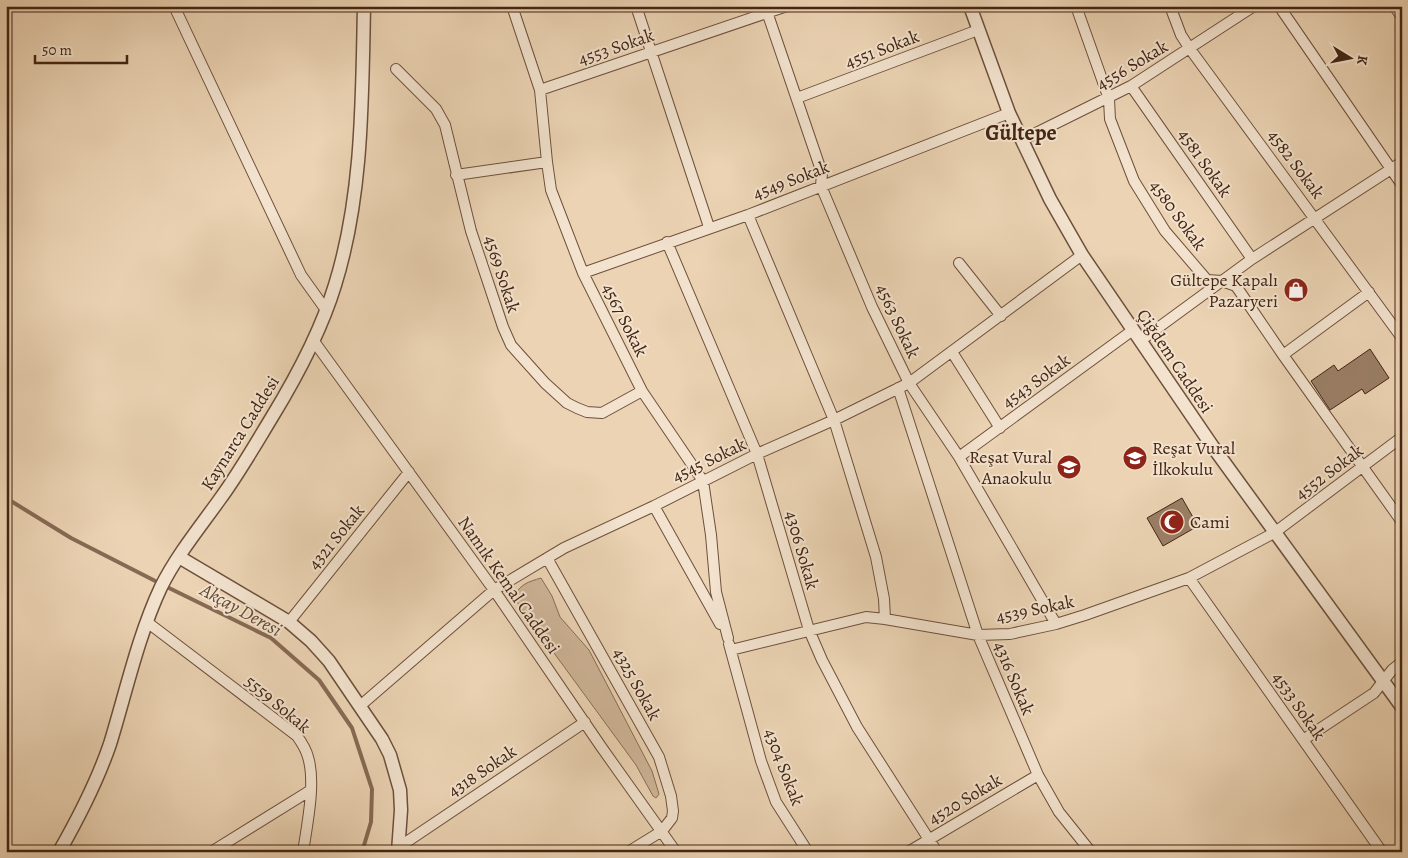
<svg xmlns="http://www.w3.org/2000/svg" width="1408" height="858" font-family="Alegreya,serif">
<rect width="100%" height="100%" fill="#ebd3b3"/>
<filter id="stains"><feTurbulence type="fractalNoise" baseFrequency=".004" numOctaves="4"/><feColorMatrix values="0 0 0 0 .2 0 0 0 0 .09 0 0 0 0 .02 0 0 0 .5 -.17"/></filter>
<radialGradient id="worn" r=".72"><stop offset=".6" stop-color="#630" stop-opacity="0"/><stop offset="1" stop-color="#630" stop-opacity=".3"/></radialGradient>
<path fill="#ceb598" stroke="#886d56" d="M541,578L552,596L560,617L589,650L652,771L659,794L656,798L653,796L636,765L516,601L514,597C520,584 528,582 541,578Z"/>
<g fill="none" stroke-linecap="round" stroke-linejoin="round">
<path stroke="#866a53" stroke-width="4" d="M6,498L71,538L167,587L271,638L319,680L352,728L372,789L371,822L362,852"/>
</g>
<path fill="#9a7f66" stroke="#432513" d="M1370,349L1389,378L1365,394L1362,389L1330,410L1311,381L1334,365L1338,371Z
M1182,498L1198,526L1163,546L1147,518Z"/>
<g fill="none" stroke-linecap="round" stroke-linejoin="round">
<defs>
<path id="minor" d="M174,6L301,275L326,310
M512,6L540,90L547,162L551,190L583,273L642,391L703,481L711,535L716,592L728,638
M636,6L709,227
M765,6L822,173L821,186L872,307L909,383L959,457L1056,624
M1076,6L1109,99L1110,119L1134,181L1165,231L1207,280L1222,281L1236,286L1283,355L1402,522
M1170,6L1181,35L1190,49L1402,338
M1279,6L1402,185
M1394,6L1402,17
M396,69L436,109L445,125L471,231L503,327L511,345L545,383L567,403L577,408L587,412L602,413L642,391
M1131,86L1252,259
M540,90L787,6
M797,98L978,30
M1022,140L1131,86L1254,6
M456,175L547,162
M748,215L834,420L876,557L884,599L885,619
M667,242L757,454L809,630L822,660L857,727L937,852
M959,263L1001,316
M583,273L748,215L1009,113
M313,340L494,590L602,748L676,852
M1140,341L1252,259L1402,162
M952,352L1000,428
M1283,355L1369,292
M898,388L978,635L1038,775L1059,812L1091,852
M959,457L1133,330
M654,506L720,624
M547,558L659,757L671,796L673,811L672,818L662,831L628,852
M1189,578L1382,852
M147,622L297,736C302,743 306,749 308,757C316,783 307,825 303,852
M289,622L409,472
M729,644L761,761L776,802L808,852
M731,650L866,617L885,619L978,635L1010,634L1056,624L1085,615L1189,578L1274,533L1402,437
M360,706L494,590L564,548L654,506L757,454L834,420L909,383L1082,255
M1303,740L1374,693L1392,670L1402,662
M399,847L585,722
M211,852L311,790
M908,852L1038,775"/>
<path id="tertiary" d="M970,6L1009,113L1050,199L1082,255L1213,447L1402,707
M179,557L289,622L311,641L329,661L382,739L390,755L400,790L401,810L398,852
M59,852C79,817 97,782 110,744C126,692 138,636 161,587C177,555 200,527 220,499C239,473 255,445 272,417C297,376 321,331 335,285C363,195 362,99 364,6"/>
</defs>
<use href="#minor" stroke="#6d503b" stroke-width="12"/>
<use href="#tertiary" stroke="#6d503b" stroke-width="15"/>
<use href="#minor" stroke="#f2e2ce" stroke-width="10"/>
<use href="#tertiary" stroke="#f2e2ce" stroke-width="12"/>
</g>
<defs>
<symbol id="shop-disc" viewBox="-11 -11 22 22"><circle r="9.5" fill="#8f2418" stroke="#f2e2ce"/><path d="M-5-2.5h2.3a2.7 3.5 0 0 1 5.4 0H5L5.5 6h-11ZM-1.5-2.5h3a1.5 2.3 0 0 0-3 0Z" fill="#fff"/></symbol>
<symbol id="school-disc" viewBox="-11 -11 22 22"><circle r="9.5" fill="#8f2418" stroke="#f2e2ce"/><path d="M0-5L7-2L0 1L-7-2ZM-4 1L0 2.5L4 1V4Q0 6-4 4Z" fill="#fff"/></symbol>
<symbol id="mosque-disc" viewBox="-11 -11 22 22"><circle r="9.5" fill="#8f2418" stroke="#f2e2ce"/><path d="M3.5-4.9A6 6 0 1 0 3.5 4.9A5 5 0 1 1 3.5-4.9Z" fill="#fff"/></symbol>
</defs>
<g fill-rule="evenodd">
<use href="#shop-disc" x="1282" y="276" width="28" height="28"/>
<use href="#school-disc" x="1121" y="444" width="28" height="28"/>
<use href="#school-disc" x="1055" y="453" width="28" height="28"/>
<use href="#mosque-disc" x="1158" y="508" width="28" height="28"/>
</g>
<g text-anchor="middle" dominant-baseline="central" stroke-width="4" stroke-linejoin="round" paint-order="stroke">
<g font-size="18" fill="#432513" stroke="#f2e2ce">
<text transform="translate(616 47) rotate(-19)">4553 Sokak</text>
<text transform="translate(882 49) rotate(-21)">4551 Sokak</text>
<text transform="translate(1132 65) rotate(-31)">4556 Sokak</text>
<text transform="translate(1205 163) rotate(55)">4581 Sokak</text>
<text transform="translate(1296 164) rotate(53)">4582 Sokak</text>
<text transform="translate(791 180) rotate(-21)">4549 Sokak</text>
<text transform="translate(1178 215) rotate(54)">4580 Sokak</text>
<text transform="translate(502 274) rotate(72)">4569 Sokak</text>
<text transform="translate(625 320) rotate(63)">4567 Sokak</text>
<text transform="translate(898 321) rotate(65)">4563 Sokak</text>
<text transform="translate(1175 361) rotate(56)">Çiğdem Caddesi</text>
<text transform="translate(1036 381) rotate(-36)">4543 Sokak</text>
<text transform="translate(240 433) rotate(-58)">Kaynarca Caddesi</text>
<text transform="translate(709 460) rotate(-26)">4545 Sokak</text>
<text transform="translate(1329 472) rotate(-37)">4552 Sokak</text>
<text transform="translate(336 537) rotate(-51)">4321 Sokak</text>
<text transform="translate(802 550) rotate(74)">4306 Sokak</text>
<text transform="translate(509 585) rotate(55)">Namık Kemal Caddesi</text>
<text transform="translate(1035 609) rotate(-12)">4539 Sokak</text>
<text transform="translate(1014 678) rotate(67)">4316 Sokak</text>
<text transform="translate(637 684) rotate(61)">4325 Sokak</text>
<text transform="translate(278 704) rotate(40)">5559 Sokak</text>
<text transform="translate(1299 706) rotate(55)">4533 Sokak</text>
<text transform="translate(784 767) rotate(69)">4304 Sokak</text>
<text transform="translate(482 771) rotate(-34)">4318 Sokak</text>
<text transform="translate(965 799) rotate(-31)">4520 Sokak</text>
</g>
<g font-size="18" fill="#432513" stroke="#f2e2ce" text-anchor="end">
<text x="1278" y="280">Gültepe Kapalı<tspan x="1278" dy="21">Pazaryeri</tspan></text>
<text x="1152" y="448" text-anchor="start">Reşat Vural<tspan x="1152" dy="21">İlkokulu</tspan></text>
<text x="1052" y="457">Reşat Vural<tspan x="1052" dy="21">Anaokulu</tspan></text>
<text x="1190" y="522" text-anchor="start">Cami</text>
</g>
<g font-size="19" font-style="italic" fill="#644833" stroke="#f2e2ce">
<text transform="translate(241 610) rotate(29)">Akçay Deresi</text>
</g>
<g font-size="22" font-weight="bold" fill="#432513" stroke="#f2e2ce">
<text x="1021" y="133">Gültepe</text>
</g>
</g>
<rect width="1408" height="858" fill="none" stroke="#ebd3b3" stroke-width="25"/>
<rect x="8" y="8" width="1393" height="843" fill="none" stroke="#432513" stroke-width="2.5"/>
<rect x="12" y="12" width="1383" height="833" fill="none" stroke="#432513"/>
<g transform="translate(1350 58) rotate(100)" stroke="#f2e2ce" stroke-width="4" paint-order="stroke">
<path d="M0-4L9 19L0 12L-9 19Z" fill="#432513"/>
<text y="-8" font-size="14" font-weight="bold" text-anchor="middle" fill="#432513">K</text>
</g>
<path d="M35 55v8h92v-8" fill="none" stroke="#432513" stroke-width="2.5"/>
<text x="42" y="55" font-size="15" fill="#432513" stroke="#f2e2ce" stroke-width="4" paint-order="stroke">50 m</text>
<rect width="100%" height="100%" filter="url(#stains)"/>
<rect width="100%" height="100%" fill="url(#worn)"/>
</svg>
